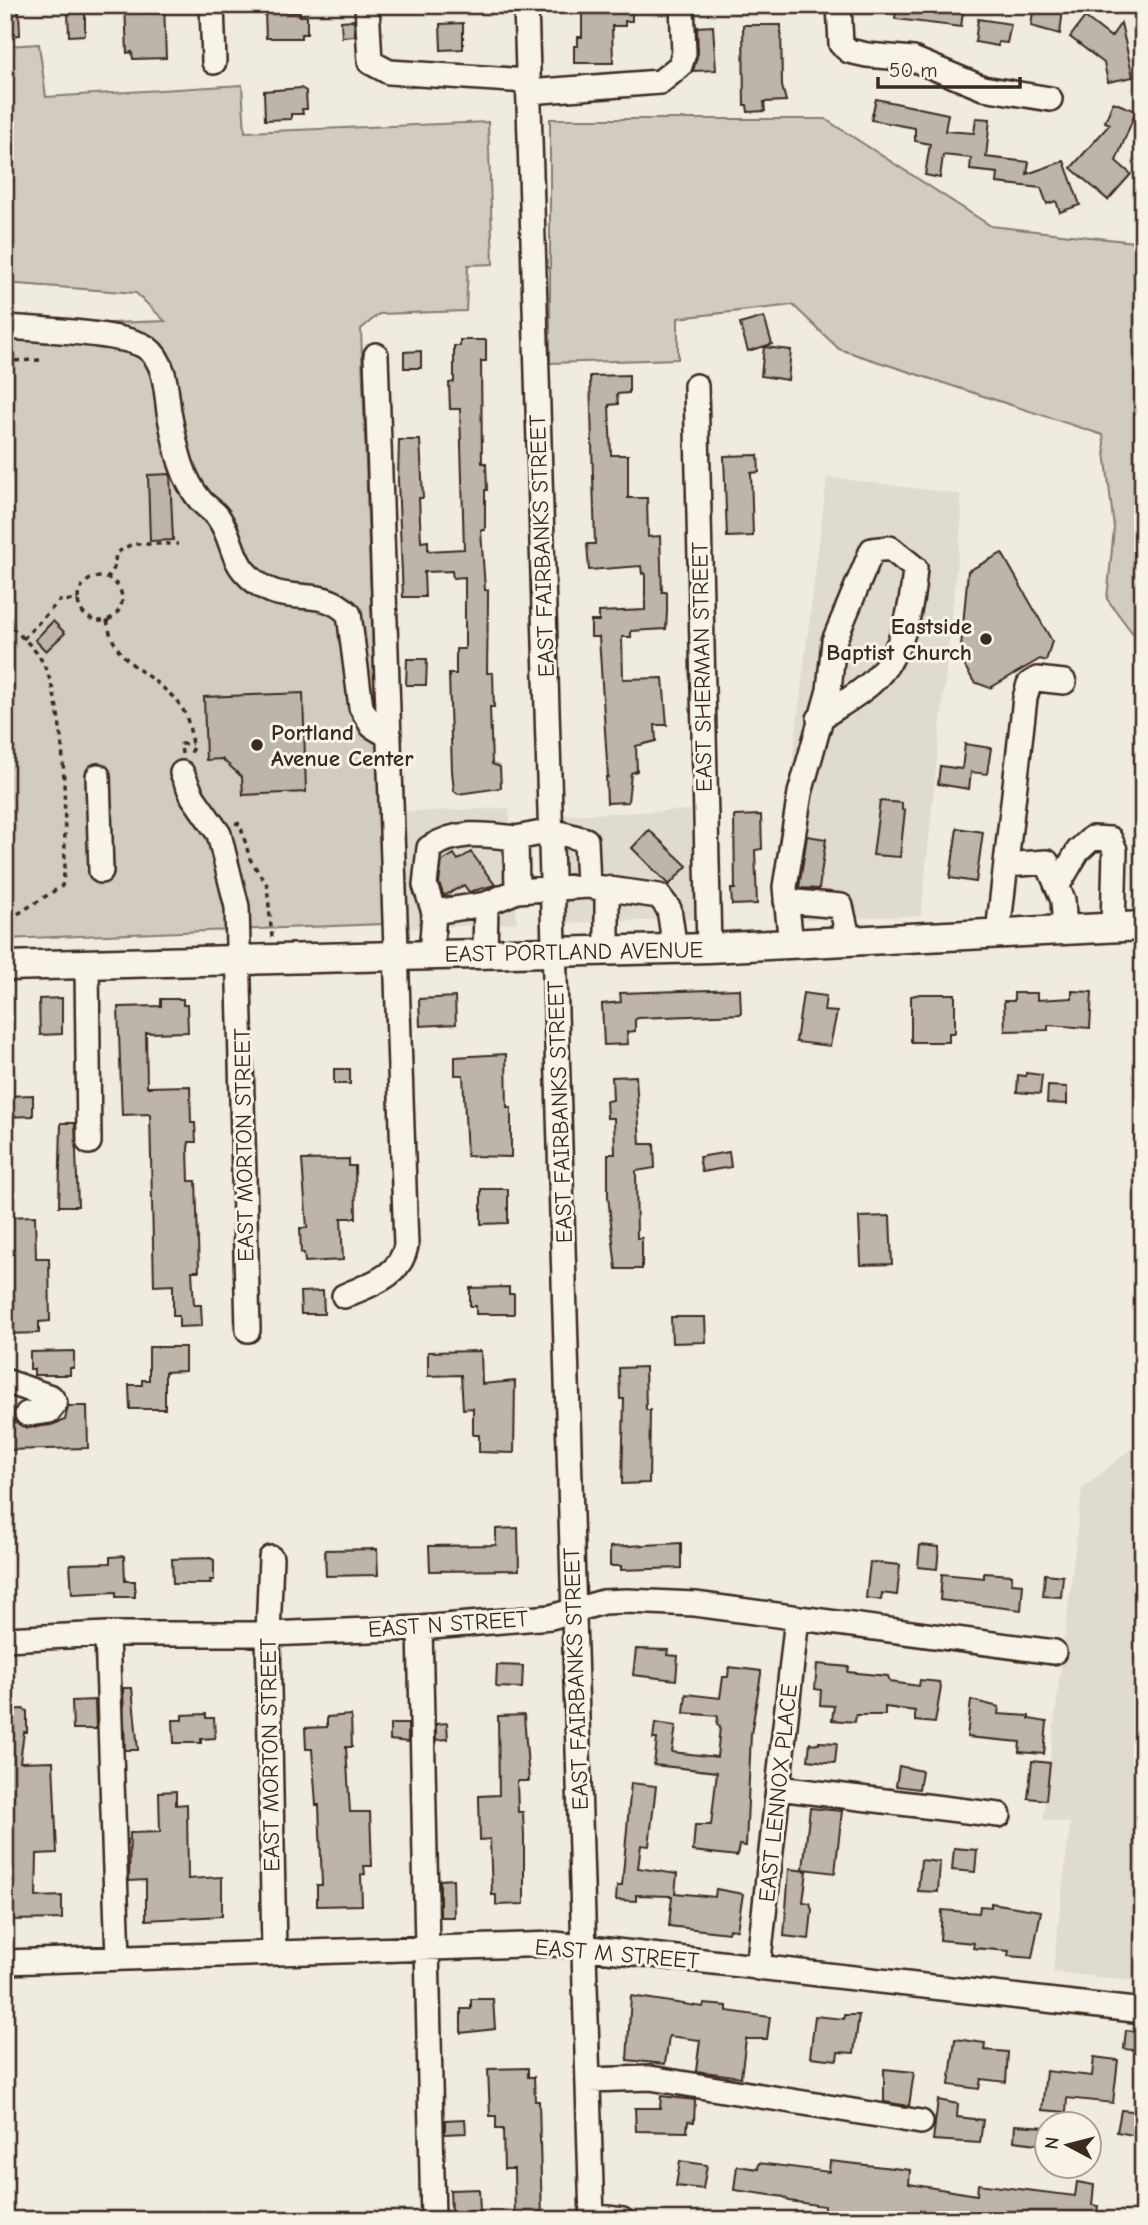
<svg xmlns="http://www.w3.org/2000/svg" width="1148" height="2225" font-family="'Comic Neue',sans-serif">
<rect width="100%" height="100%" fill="#efebe0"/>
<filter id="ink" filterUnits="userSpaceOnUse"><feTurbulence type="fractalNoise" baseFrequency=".0143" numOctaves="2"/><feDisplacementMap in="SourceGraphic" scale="14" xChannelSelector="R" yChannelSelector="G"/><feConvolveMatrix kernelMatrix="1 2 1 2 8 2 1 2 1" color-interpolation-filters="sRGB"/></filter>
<g filter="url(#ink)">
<path fill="#e0dbd0" d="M827,477L960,494L962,516L921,916L773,920Z
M509,808L517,923L402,929L397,812Z
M691,810L695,919L566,923L563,815Z
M1143,1439V1982L1053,1972L1070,1823L1043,1819L1082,1489Z"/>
<path fill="#d1cbc0" stroke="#867a6f" stroke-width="2" d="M39,44L46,97L242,85L245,132L488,122L493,264L468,265L466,311L379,314L361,329L383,924L5,939V327L165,321L136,293L5,283V46Z
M550,119H825L991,226L1143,243V647L1107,599L1114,528L1103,435L839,349L793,305L678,318V359L550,363Z"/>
<path fill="#bdb5aa" stroke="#3b2a1e" stroke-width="2" d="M125,5H164L166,58L133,59L132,52L127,53Z
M582,5H632V21H625V26H612L613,63H574V46H578V37H582Z
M897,5H964L961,27L895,19Z
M1034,5L1063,9L1060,34L1031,26Z
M19,11L20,35L5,36V12Z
M85,11V35L69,36L68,12Z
M265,12H300V16H307V34H301V38H266Z
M1085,17L1111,37L1121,23L1133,77L1108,82L1104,63L1070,37Z
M978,19L1011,24L1007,43L998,42V46L975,42Z
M354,20L355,36L342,37L341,21Z
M463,23V49L441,50L440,24Z
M743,25H781L782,86L786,101L764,102L765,111L748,112L747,105H744Z
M713,26L716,70L693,71L698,53L697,27Z
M301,88L306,91L307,109H302L303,114H291V119L265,120L264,91Z
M876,99L948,114L945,131L974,133L976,118L990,119L986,157L1029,162L1027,174L1064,161L1080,205L1060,212L1056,201L1047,204L1041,188L997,183L998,173L970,170L971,158L943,155L940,178L925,175L930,144L915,141V128L871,120Z
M1113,102L1136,111L1116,161L1131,174L1108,200L1071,168L1110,124L1105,122Z
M764,317L772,344L748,351L740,324Z
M460,340H486V361H481L482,463H486L487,490H485V530H481L485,590H488V600L487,673H493L494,707H490L492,764L500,767L501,788L458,794L454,791L452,771L449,674H456V649H465V577L453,578L452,571L424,572L425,597H403L398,480L399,440H420L423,498H419L421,542L428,541V551L464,549L460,409H450L449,383L454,382V346H460Z
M764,347L791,350L788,380L761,376Z
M421,351V368H404V352Z
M629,375V393L617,394L618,404L609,405L611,455H628V498H647L648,537L660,536L662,592H667V612L666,629L631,631V637H622L623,679L663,678L667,725H655L656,741L636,746L637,771L631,773L628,802L607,803L606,777H608L599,637H591V621H599V612L645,610V573L642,574L641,566L589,570L587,544H595L590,376Z
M758,455L759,472L751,473L753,536L727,537L724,456Z
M170,474L173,540L150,541L148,475Z
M1002,553L1052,641L1046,661L1040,659L990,688L974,682L960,658L968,571Z
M53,621L65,633L46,651L35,640Z
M407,659H427L426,685H406Z
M303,693L306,792L243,795L242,777L222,759L206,760L204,697Z
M965,744L991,748L987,774L971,772L969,789L938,784L940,766L962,769Z
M880,801L902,803V810H905L900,857L873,855Z
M761,815L762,849L755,850L757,904L732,905L731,889H735L734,816Z
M957,828L983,832L976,882L950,878Z
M649,830L687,866L669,885L632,848Z
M807,836L826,839L819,889L799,888Z
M471,852L495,885L469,892L464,885L444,896L439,883L442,861L454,854L458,860Z
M740,989L741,1014L638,1018L635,1020V1031L627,1032L628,1044L604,1045L602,1004L621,1002L620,993Z
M1072,991L1092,992L1090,1028L1048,1025V1030L1005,1031L1004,1001H1014V993H1037V1000L1072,998Z
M803,993L826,996L824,1011L837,1012L830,1046L796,1042Z
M920,994H955V1033H949V1042H911V996Z
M455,997L456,1024L420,1026L419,999Z
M62,998V1034L40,1035L39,999Z
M161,999H183V1005H187L188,1032L146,1033L147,1087L190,1086L191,1123H195L196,1142H189L188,1148L189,1181H196L199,1271H192L194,1305H201L202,1326L179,1327V1316H173V1285L154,1286L150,1114L122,1115L118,1007L161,1006Z
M506,1054L507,1108H511V1157L467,1156L463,1075H455V1057Z
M334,1069H350V1084H334Z
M1026,1073L1042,1075L1040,1094L1017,1092L1018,1075L1026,1076Z
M636,1076L640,1144H654L655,1168L636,1171L637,1238H642V1269H616L608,1196V1154H615L614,1118H607L606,1101L613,1100L612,1077Z
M1048,1086L1067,1087V1104L1047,1103Z
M33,1095V1116L5,1117V1096Z
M61,1123H75L78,1206H59Z
M729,1152L731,1167L702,1172L699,1157Z
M349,1159V1166H355L356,1218H341L343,1260L305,1262L304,1253H301L300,1228H307L302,1160Z
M481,1189H508V1223L481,1224Z
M35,1216L36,1258H49L50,1321L39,1322V1333L5,1334V1217Z
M890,1216L892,1264L861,1265L859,1217Z
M509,1287V1294H514V1314H476V1306H470V1288Z
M323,1291L324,1314H301L300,1292Z
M671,1317H705L706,1342L672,1343Z
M149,1347H185V1371L165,1372V1409H130L129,1385H142V1380H149Z
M74,1351V1368H70V1375H34V1369H30V1352Z
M481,1351L482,1384L515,1381L514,1453L479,1452V1435H473V1408L463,1409L461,1375L428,1376V1352Z
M645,1367L646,1410H650L649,1483L622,1484L624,1399H620L619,1368Z
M68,1406H87L88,1448L5,1450V1422H15L28,1428L51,1425L65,1420Z
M518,1528L519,1570L430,1571L429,1546L496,1545V1529Z
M681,1543V1568L621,1570V1566H610V1547Z
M920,1545L939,1547L937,1569L918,1567Z
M377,1549L378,1575L326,1576L325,1550Z
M124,1556L125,1581H135V1597H116V1592L72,1594L70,1564L110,1563V1557Z
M210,1558L214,1560V1580H210L211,1584H173L172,1559Z
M870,1562L900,1565L897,1595L882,1593L881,1600L866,1598Z
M984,1573L1012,1575V1583L1023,1584L1021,1610L940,1600L942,1574L984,1578Z
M1045,1574L1063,1576L1061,1597L1043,1596Z
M636,1649L668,1650L667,1655L678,1656L676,1680L633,1675Z
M817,1664L849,1667L848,1672L888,1676L890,1682L919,1686L920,1680L939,1682L941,1687L935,1723L915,1721V1711L885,1707V1715H856L855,1722L832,1720L834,1706L820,1705L821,1690L815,1689Z
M497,1665L523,1666L522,1688L496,1687Z
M729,1667L761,1671V1674L751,1734L746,1846L739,1845L737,1856L693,1851L695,1825H711L717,1772L654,1765L657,1739H653L655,1723L676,1726L672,1752L717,1757L720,1726L717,1725L718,1716L684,1713L686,1694L720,1698L723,1677H728Z
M123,1688H132L138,1750H125Z
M95,1700L96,1729H73L72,1701Z
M971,1700L999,1707L998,1714L1029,1716V1719L1047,1722L1044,1754L1019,1752L1020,1742L967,1737Z
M23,1709L27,1711V1732H24L20,1762L53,1761L57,1853L37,1854L36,1897L62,1896V1919L10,1920L9,1893H5V1871H9L5,1710Z
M206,1714V1718H214L215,1738L201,1739V1743H174L173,1720H182V1715Z
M351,1715L352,1747H346L350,1812H370L372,1866H364L365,1874L361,1875L362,1905L317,1906V1885H322L319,1805H316L312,1749H306L305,1728L327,1727V1717Z
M524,1715L529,1781H517L518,1812H523L524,1836V1904L496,1905V1895H492L490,1839L480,1840L479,1796L499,1795L498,1716Z
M447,1723L448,1739L436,1740V1724Z
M390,1724H408V1742L390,1740Z
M819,1742L837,1743L835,1763L808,1760L810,1743L819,1744Z
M1032,1761L1050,1763L1046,1800L1028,1798Z
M899,1766L922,1771L919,1789L896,1786Z
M631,1783L656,1786L649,1846L641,1845L638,1868L677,1874L675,1893L715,1897L716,1889L743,1894L737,1930L729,1929L728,1933L669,1926L672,1896L636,1895V1901L616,1900L617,1886H622Z
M176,1791V1805L187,1804L188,1879L222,1877V1916L146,1920V1880L129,1881L130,1833L160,1832L159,1792Z
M810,1808L842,1811L835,1873L803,1869Z
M954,1848L977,1850L975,1872L952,1870Z
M921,1860L940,1862L938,1892L918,1891Z
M789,1869L807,1871L803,1902L810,1903L812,1910L809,1939L784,1936Z
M453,1879L454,1917H440V1880Z
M991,1903L1041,1911L1032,1958L1008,1956L1009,1951L973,1948L974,1943L940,1940L942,1910L979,1913L980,1906L991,1907Z
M631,1996L703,2007L704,2004L727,2006V2011L770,2017L767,2039H746L741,2077L696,2071L700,2040L669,2036L665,2064L627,2060Z
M471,1999H493L495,2029L461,2033V2009H471Z
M844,2015H859L854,2053L838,2052L837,2060L810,2057L815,2016L844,2019Z
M1126,2030L1142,2032L1140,2051L1124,2049Z
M955,2039L985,2043L984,2050L1008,2052L1006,2082L981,2079L979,2089L949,2085Z
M1094,2057L1118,2060L1113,2103L1067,2098L1066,2112L1042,2110L1046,2071L1092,2076Z
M528,2068V2077H534L535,2101H539L542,2220H515L514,2169H504L503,2129H496V2116H490L488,2069Z
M884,2069L914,2072L909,2106L884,2102Z
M661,2096L695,2100L694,2122L688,2121L687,2132L636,2131L635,2108H660Z
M938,2100L958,2104L957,2117L983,2120L980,2143L933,2140Z
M1121,2110L1143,2112V2137L1117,2132Z
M465,2119L466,2133L445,2134V2120Z
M1015,2125L1046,2127V2145L1014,2141Z
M680,2161L707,2165L703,2189L676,2186Z
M830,2161L910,2170L909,2184L977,2195L978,2184L1075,2196L1077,2182L1094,2185L1092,2205L1098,2206L1096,2220H939L895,2213V2216L876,2214L875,2217L824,2210V2206L789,2201L784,2197L734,2190L737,2166L758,2169L759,2163L829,2172Z
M479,2189L480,2213H451L450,2190Z"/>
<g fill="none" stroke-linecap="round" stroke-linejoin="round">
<defs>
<path id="minor" d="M212,5L214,62
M367,5L370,62L389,72L528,81
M526,5L592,2220
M839,5L841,44L849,51L867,55L913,59L983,88L1050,99
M528,92L660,82L680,66L684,53L682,5
M5,327C34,329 127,333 147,348C166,362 166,391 169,412C175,442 180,477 201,501C207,508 216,512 220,520C231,536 232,558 245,572C281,613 317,581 349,614L361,707L372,726L387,735
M696,386L709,948
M182,773L193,797L219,834L237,907L248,1330
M98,776L101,871
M1006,865L1047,862L1063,900L1065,930
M1058,885L1078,851L1092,838L1110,839L1115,850L1113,928
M588,886L586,840L552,831L516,838L517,891L588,886L659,896L669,909L675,949
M607,888V951
M786,901L841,906L849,941
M434,912L425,885L429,848C457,830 484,834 516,838
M998,933L1025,698L1029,684L1037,679L1064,682
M791,944L785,887L800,793L829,690L834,641L872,550L890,548L915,568C912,609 904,652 872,682C857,696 836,707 819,719
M485,954L486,904
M431,955L434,912L486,904L517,891
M87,964L89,1142
M344,1296C371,1284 400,1277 406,1246L376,355
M5,1381L51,1397L55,1403L49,1411L27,1414
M271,1558L268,1634L274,1952
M420,1628L433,2220
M107,1634L118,1958
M5,1639L107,1634H268L420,1628L551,1617L603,1602L627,1601L695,1604L1054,1652
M778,1788L999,1815
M5,1962L555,1944L1143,2011
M758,1968L797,1618
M588,2080L650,2078L921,2122
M592,2216L622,2220"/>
<path id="major" d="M5,966L709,948L1143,926"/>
</defs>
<use href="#minor" stroke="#3b2a1e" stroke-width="28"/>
<use href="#major" stroke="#3b2a1e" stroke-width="33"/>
<path stroke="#3b2a1e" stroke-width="3.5" stroke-dasharray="5 5" stroke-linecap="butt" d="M5,361L41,360
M78 599a22 22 0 1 1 44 0a22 22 0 1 1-44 0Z
M107,579L114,568L116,553L132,544H178
M107,620C113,663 150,672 176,700C190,715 192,737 192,757
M5,621C16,632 30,643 39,656C69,703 64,813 65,869L62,886L5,922
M23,639L59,601L78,600
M182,754L181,744H192
M235,823L240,824L250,859L267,885L272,937"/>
<use href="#minor" stroke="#f7f3e8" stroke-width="23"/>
<use href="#major" stroke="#f7f3e8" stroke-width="28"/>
</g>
</g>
<g fill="#3b2a1e" stroke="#f7f3e8" stroke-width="2.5">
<circle cx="986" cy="639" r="7"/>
<circle cx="257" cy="745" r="7"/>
</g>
<g text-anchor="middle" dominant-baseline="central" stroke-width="6" stroke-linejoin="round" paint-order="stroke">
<g font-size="23" fill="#3b2a1e" stroke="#f7f3e8">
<text transform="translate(542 546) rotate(-92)">EAST FAIRBANKS STREET</text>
<text transform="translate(702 667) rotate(-91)">EAST SHERMAN STREET</text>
<text transform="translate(574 952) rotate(-1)">EAST PORTLAND AVENUE</text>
<text transform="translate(560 1112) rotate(-92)">EAST FAIRBANKS STREET</text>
<text transform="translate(244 1145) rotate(-91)">EAST MORTON STREET</text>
<text transform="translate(448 1624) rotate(-4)">EAST N STREET</text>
<text transform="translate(576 1679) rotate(-92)">EAST FAIRBANKS STREET</text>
<text transform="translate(270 1755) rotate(-91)">EAST MORTON STREET</text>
<text transform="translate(778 1793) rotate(-84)">EAST LENNOX PLACE</text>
<text transform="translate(617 1954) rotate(5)">EAST M STREET</text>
</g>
<g font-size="23" font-weight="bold" fill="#3b2a1e" stroke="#f7f3e8" text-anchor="end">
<text x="972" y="626">Eastside<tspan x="972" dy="26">Baptist Church</tspan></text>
<text x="271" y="732" text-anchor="start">Portland<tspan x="271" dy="26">Avenue Center</tspan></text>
</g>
</g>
<rect width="1148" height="2225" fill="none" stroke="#f7f3e8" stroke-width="28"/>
<rect x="14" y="14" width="1120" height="2197" fill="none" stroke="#3b2a1e" stroke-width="2.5" filter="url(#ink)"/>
<g transform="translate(1068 2145) rotate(277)"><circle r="33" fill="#f7f3e8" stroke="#aca397" stroke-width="2"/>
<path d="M0-5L12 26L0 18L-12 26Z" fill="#3b2a1e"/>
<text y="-10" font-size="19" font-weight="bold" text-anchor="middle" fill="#3b2a1e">N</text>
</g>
<path d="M878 77v10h142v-10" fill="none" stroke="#3b2a1e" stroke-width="3.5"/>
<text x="889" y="77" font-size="21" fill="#3b2a1e" stroke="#f7f3e8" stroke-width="5" paint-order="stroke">50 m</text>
</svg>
